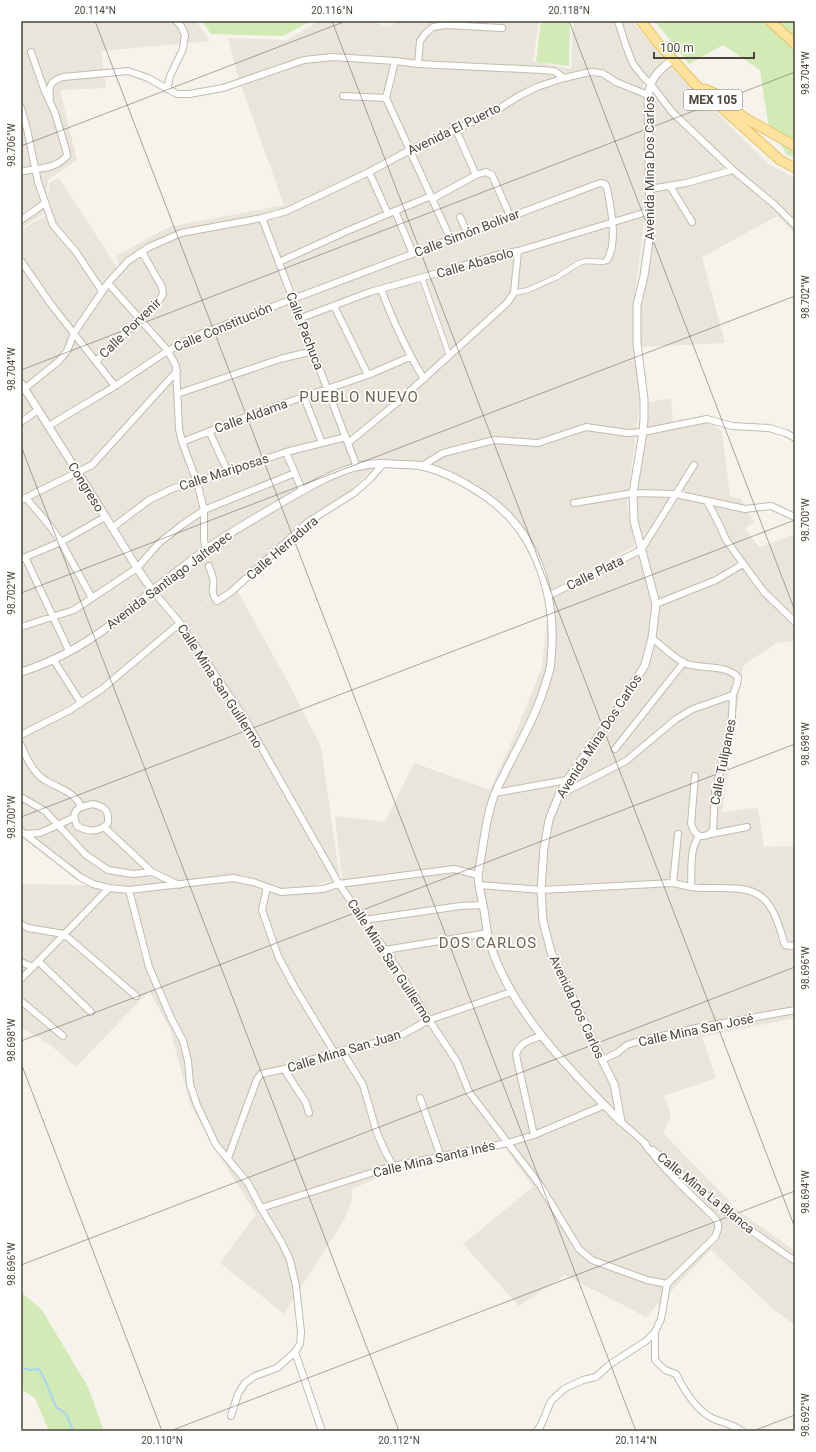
<svg xmlns="http://www.w3.org/2000/svg" width="816" height="1452" font-family="Roboto,sans-serif">
<rect width="100%" height="100%" fill="#f6f3ec"/>
<path fill="#eae5da" fill-rule="evenodd" d="M21,21H196L210,41L101,51L106,88L60,90L77,160L48,180L45,213L21,228Z
M319,21H373L387,27L400,21H539L533,61L571,69L573,21H632L664,59L643,85L646,207L634,300L640,401L627,504L635,546L549,591L532,544L490,495L414,461L381,460L350,492L234,585L288,682L321,747L340,879L305,888L281,889L243,875L131,887L92,881L21,829V733L70,707L91,691L68,706L21,732V230L45,216L50,182L59,178L117,267L108,279L164,343L178,364L165,343L109,279L119,266L116,256L169,227L284,205L237,74L228,38L287,40ZM179,442L195,479L202,508V548L211,574V598L165,634L211,597L210,574L201,548V508L194,479Z
M670,66L768,164L795,178V234L777,216L702,257L725,343L641,347L636,301L648,207L645,88Z
M671,398L673,421L704,416L722,432L730,496L741,499L754,522L745,529L759,547L795,534V641L776,643L743,666L722,812L758,808L764,847L795,846V1018L702,1037L716,1078L664,1096L671,1115L663,1133L740,1212L795,1251V1325L775,1311L711,1250L646,1317L565,1275L519,1306L463,1244L533,1187L505,1148L394,1171L352,1189V1199L344,1220L284,1314L220,1263L256,1214L222,1160L190,1104L170,1029L149,991L76,1067L50,1045L21,1027V884L82,885L134,893L246,879L271,891L305,894L342,880L335,816L385,822L414,763L490,790L518,727L542,667L550,593L637,548L630,505L641,404Z"/>
<path fill="#d2eab5" d="M202,21H311L283,36L211,34Z
M541,21H570L569,66L536,62Z
M655,21H795V157L787,155L768,123L760,70L723,45L689,64Z
M21,1292L42,1310L88,1387L104,1431H49L35,1398L21,1389Z"/>
<g fill="none" stroke-linecap="round" stroke-linejoin="round">
<path stroke="#a9d4f2" stroke-width="2" d="M21,1368L31,1370L39,1369L46,1382L56,1407L66,1414L73,1431"/>
<defs>
<path id="pedestrian" d="M422,278L449,355
M514,293L528,290L557,277L579,263L586,261L604,262L607,260"/>
<path id="minor" d="M618,21L626,46L633,64L645,79L650,83L672,112L733,170L775,205L795,225
M395,61L386,98L451,240
M418,64L420,41L426,33L433,27L445,25L502,28
M167,89L170,76L183,49L185,35L181,26L176,21
M343,96L386,98
M50,101C49,87 48,82 63,77L128,71L148,78L177,94H189L223,88L304,60L333,57L395,61L418,64L542,70L554,71L564,78
M21,108L27,129L38,182L53,225L76,252L102,291
M456,130L476,175
M21,172C38,167 53,171 67,156L66,150L55,113L44,89L31,52
M369,172L388,214
M670,186L692,222
M650,189L686,183L733,170
M432,199L476,175L486,172L492,175L510,216
M395,211L413,254
M460,217L468,234
M262,218L357,467
M21,220L45,203
M21,261L50,303L115,386
M279,262L347,231L431,196
M108,283L168,351L176,366L179,429L182,442L197,482L204,510V540L206,549
M381,289C393,321 406,350 424,379
M334,306L368,375
M301,318L370,292L452,269L497,255L518,251L650,211
M96,361L160,299L163,294L162,287L142,252
M24,389L59,361L67,351L74,333L108,283L128,261L149,247L181,233L262,218L287,211L369,172L410,150L492,113L519,96L537,87L564,78L590,72L602,73L616,82L648,95
M177,394L280,359L313,351
M304,397L322,443
M21,422L38,410
M49,426C71,412 94,399 117,385C145,366 172,346 203,333L600,183L605,184L607,188C611,208 618,243 607,260
M209,431L228,472
M182,442L256,413L368,375L410,357
M348,443L399,401L507,303L514,293L518,251
M286,452L302,490
M422,466L443,453L494,440L538,443L586,427L628,433L643,432L707,419L732,426L769,428L786,433L795,438
M26,498L50,526L61,542L92,598
M21,500L92,465L177,371
M707,501L720,526L726,540L764,592L795,622
M574,503L633,493L676,494L745,509L771,506L795,517
M112,528L149,500L174,488L197,482L286,452L346,437
M25,557L69,651
M23,558L61,542L105,517
M209,566C210,570 212,574 213,579C215,589 209,590 217,601L231,592L308,522L354,493L369,480L383,464
M152,590L180,623L244,717L339,884L394,963L429,1020L457,1062L469,1092L540,1185L579,1249L592,1260L647,1280L667,1284
M548,596L641,550L694,465
M656,604L716,580L743,564
M21,627L74,610L137,568L159,543L182,525L204,510L295,473
M652,638C662,646 673,657 684,663C701,670 723,663 738,677L737,684L733,695L732,715L730,733L715,791L713,830C709,836 705,836 699,836
M53,659L81,703
M21,735L70,710L102,689L180,623
M21,745C26,757 33,773 45,780C57,788 76,792 81,807
M615,749L684,662
M695,776L691,824L694,831L699,836
M495,793L567,780
M559,795L626,761L676,719L693,709L733,695
M21,797L45,811L86,855L108,870L133,874L152,872
M93,804C105,807 109,810 108,823C99,833 88,832 77,826C70,810 78,807 93,804Z
M104,827L152,872L179,885
M21,831L80,877L93,884L109,888L129,890L233,878L253,882L281,892L323,889L339,884L454,869L478,875
M25,834L40,833L73,818
M711,834L747,827
M673,883L678,834
M479,885L541,890L673,883C679,884 685,886 691,887C716,891 753,880 769,905C778,917 780,931 785,945L791,946L795,945
M267,887L262,910L278,956L294,986L334,1052
M691,887C692,871 689,849 699,836
M129,890L149,967L171,1018L183,1041L188,1061L190,1084L197,1105L216,1145L248,1183L261,1208L282,1243L290,1260L296,1286L301,1332L300,1344L295,1352L322,1431
M364,920L460,906L483,905
M21,924L28,928L64,934L136,996
M385,950L488,933
M38,961L91,1012
M21,962L33,967
M21,979L109,888
M21,1001L63,1036
M342,1051L363,1085L377,1133L385,1151L393,1166
M602,1060L617,1053L627,1045L636,1042L696,1028L795,1010
M284,1069L306,1103L309,1113
M420,1098L441,1157
M621,1122L646,1144
M534,1135L516,1055C519,1042 531,1040 541,1036
M644,1143C665,1171 689,1193 714,1217C720,1224 719,1228 715,1237L667,1284L661,1319L655,1332V1360L665,1370L676,1374C684,1390 696,1411 714,1419C724,1423 732,1424 742,1431
M653,1150L733,1218L795,1261
M228,1158L257,1079L261,1074L284,1069L334,1052L342,1051L396,1038L429,1020L511,992
M261,1208L393,1166L508,1143L534,1135L605,1105
M231,1416L238,1394L245,1383L255,1376L277,1368L295,1352
M537,1431L541,1425L551,1401L564,1389L583,1380L596,1377L609,1365L646,1341L655,1332"/>
<path id="tertiary" d="M21,383L92,495L137,568L152,590
M21,672C50,663 80,647 105,629C122,617 137,602 153,590C171,576 188,563 206,549C229,533 254,519 279,504C303,490 328,475 355,467C368,464 381,463 393,464C402,465 413,464 422,466C445,471 474,487 493,502C540,538 557,603 551,660C551,667 549,673 547,679C536,719 513,754 496,791C486,813 483,850 478,875C478,885 481,894 483,905C486,918 486,933 491,947C514,1015 571,1071 621,1122
M621,1121L614,1084L602,1060L551,952L543,921L541,890L544,848L549,820L559,795L567,780L622,703L645,665L652,638L656,604L634,521L633,493L643,432L644,418V399L637,343V305L644,276L650,234L648,95C652,75 658,72 673,59"/>
<path id="primary" d="M641,21L657,42L695,84L780,160L795,168
M770,21L795,44
M705,89L714,93L745,118L795,146"/>
</defs>
<use href="#pedestrian" stroke="#c2bbae" stroke-width="6"/>
<use href="#minor" stroke="#c2bbae" stroke-width="8"/>
<use href="#tertiary" stroke="#c2bbae" stroke-width="9"/>
<use href="#primary" stroke="#e6c16a" stroke-width="11"/>
<use href="#pedestrian" stroke="#fff" stroke-width="4.5"/>
<use href="#minor" stroke="#fff" stroke-width="6"/>
<use href="#tertiary" stroke="#fff" stroke-width="7"/>
<use href="#primary" stroke="#ffe39c" stroke-width="9"/>
</g>
<path fill="none" stroke="#4b4439" stroke-width="1" stroke-opacity="0.45" d="M95,21L636,1431M332,21L795,1228M569,21L795,611M21,146L346,21M21,370L795,72M21,446L399,1431M21,593L795,296M21,817L795,520M21,1041L795,744M21,1063L162,1431M21,1265L795,967M170,1431L795,1191M753,1431L795,1415"/>
<g text-anchor="middle" dominant-baseline="central" stroke-width="3.5" stroke-linejoin="round" paint-order="stroke">
<rect fill="#fff" stroke="#817c74" stroke-width="1" x="684" y="90" width="58" height="20" rx="3"/>
<g font-size="12" font-weight="bold" fill="#4b4439">
<text x="713" y="100">MEX 105</text>
</g>
<g font-size="13" fill="#4b4439" stroke="#fff">
<text transform="translate(454 129) rotate(-26)">Avenida El Puerto</text>
<text transform="translate(649 168) rotate(-90)">Avenida Mina Dos Carlos</text>
<text transform="translate(467 233) rotate(-21)">Calle Simón Bolívar</text>
<text transform="translate(475 263) rotate(-16)">Calle Abasolo</text>
<text transform="translate(223 327) rotate(-23)">Calle Constitución</text>
<text transform="translate(130 328) rotate(-44)">Calle Porvenir</text>
<text transform="translate(305 331) rotate(69)">Calle Pachuca</text>
<text transform="translate(251 416) rotate(-20)">Calle Aldama</text>
<text transform="translate(224 472) rotate(-18)">Calle Mariposas</text>
<text transform="translate(86 487) rotate(58)">Congreso</text>
<text transform="translate(282 548) rotate(-41)">Calle Herradura</text>
<text transform="translate(595 573) rotate(-26)">Calle Plata</text>
<text transform="translate(169 580) rotate(-37)">Avenida Santiago Jaltepec</text>
<text transform="translate(220 686) rotate(57)">Calle Mina San Guillermo</text>
<text transform="translate(599 736) rotate(-57)">Avenida Mina Dos Carlos</text>
<text transform="translate(723 762) rotate(-79)">Calle Tulipanes</text>
<text transform="translate(390 961) rotate(57)">Calle Mina San Guillermo</text>
<text transform="translate(577 1007) rotate(65)">Avenida Dos Carlos</text>
<text transform="translate(696 1030) rotate(-12)">Calle Mina San José</text>
<text transform="translate(344 1051) rotate(-17)">Calle Mina San Juan</text>
<text transform="translate(434 1159) rotate(-13)">Calle Mina Santa Inés</text>
<text transform="translate(706 1193) rotate(39)">Calle Mina La Blanca</text>
</g>
<g font-size="15" letter-spacing="1" fill="#6e6250" stroke="#fff">
<text x="359" y="397">PUEBLO NUEVO</text>
<text x="488" y="943">DOS CARLOS</text>
</g>
</g>
<rect width="816" height="1452" fill="none" stroke="#ffffff" stroke-width="44"/>
<path d="M654 52v6h100v-6" fill="none" stroke="#4b4439" stroke-width="2"/>
<text x="660" y="52" font-size="12" fill="#4b4439" stroke="#ffffff" stroke-width="3" paint-order="stroke">100 m</text>
<rect x="22" y="22" width="772" height="1408" fill="none" stroke="#4b4439" stroke-width="1.5"/>
<g font-size="10" text-anchor="middle" fill="#4b4439">
<text x="95" y="14">20.114°N</text>
<text x="332" y="14">20.116°N</text>
<text x="569" y="14">20.118°N</text>
<text transform="translate(805 73) rotate(-90)" y="4">98.704°W</text>
<text transform="translate(11 145) rotate(-90)" y="4">98.706°W</text>
<text transform="translate(805 297) rotate(-90)" y="4">98.702°W</text>
<text transform="translate(11 369) rotate(-90)" y="4">98.704°W</text>
<text transform="translate(805 520) rotate(-90)" y="4">98.700°W</text>
<text transform="translate(11 593) rotate(-90)" y="4">98.702°W</text>
<text transform="translate(805 744) rotate(-90)" y="4">98.698°W</text>
<text transform="translate(11 817) rotate(-90)" y="4">98.700°W</text>
<text transform="translate(805 968) rotate(-90)" y="4">98.696°W</text>
<text transform="translate(11 1040) rotate(-90)" y="4">98.698°W</text>
<text transform="translate(805 1192) rotate(-90)" y="4">98.694°W</text>
<text transform="translate(11 1264) rotate(-90)" y="4">98.696°W</text>
<text transform="translate(805 1415) rotate(-90)" y="4">98.692°W</text>
<text x="162" y="1444">20.110°N</text>
<text x="399" y="1444">20.112°N</text>
<text x="636" y="1444">20.114°N</text>
</g>
</svg>
